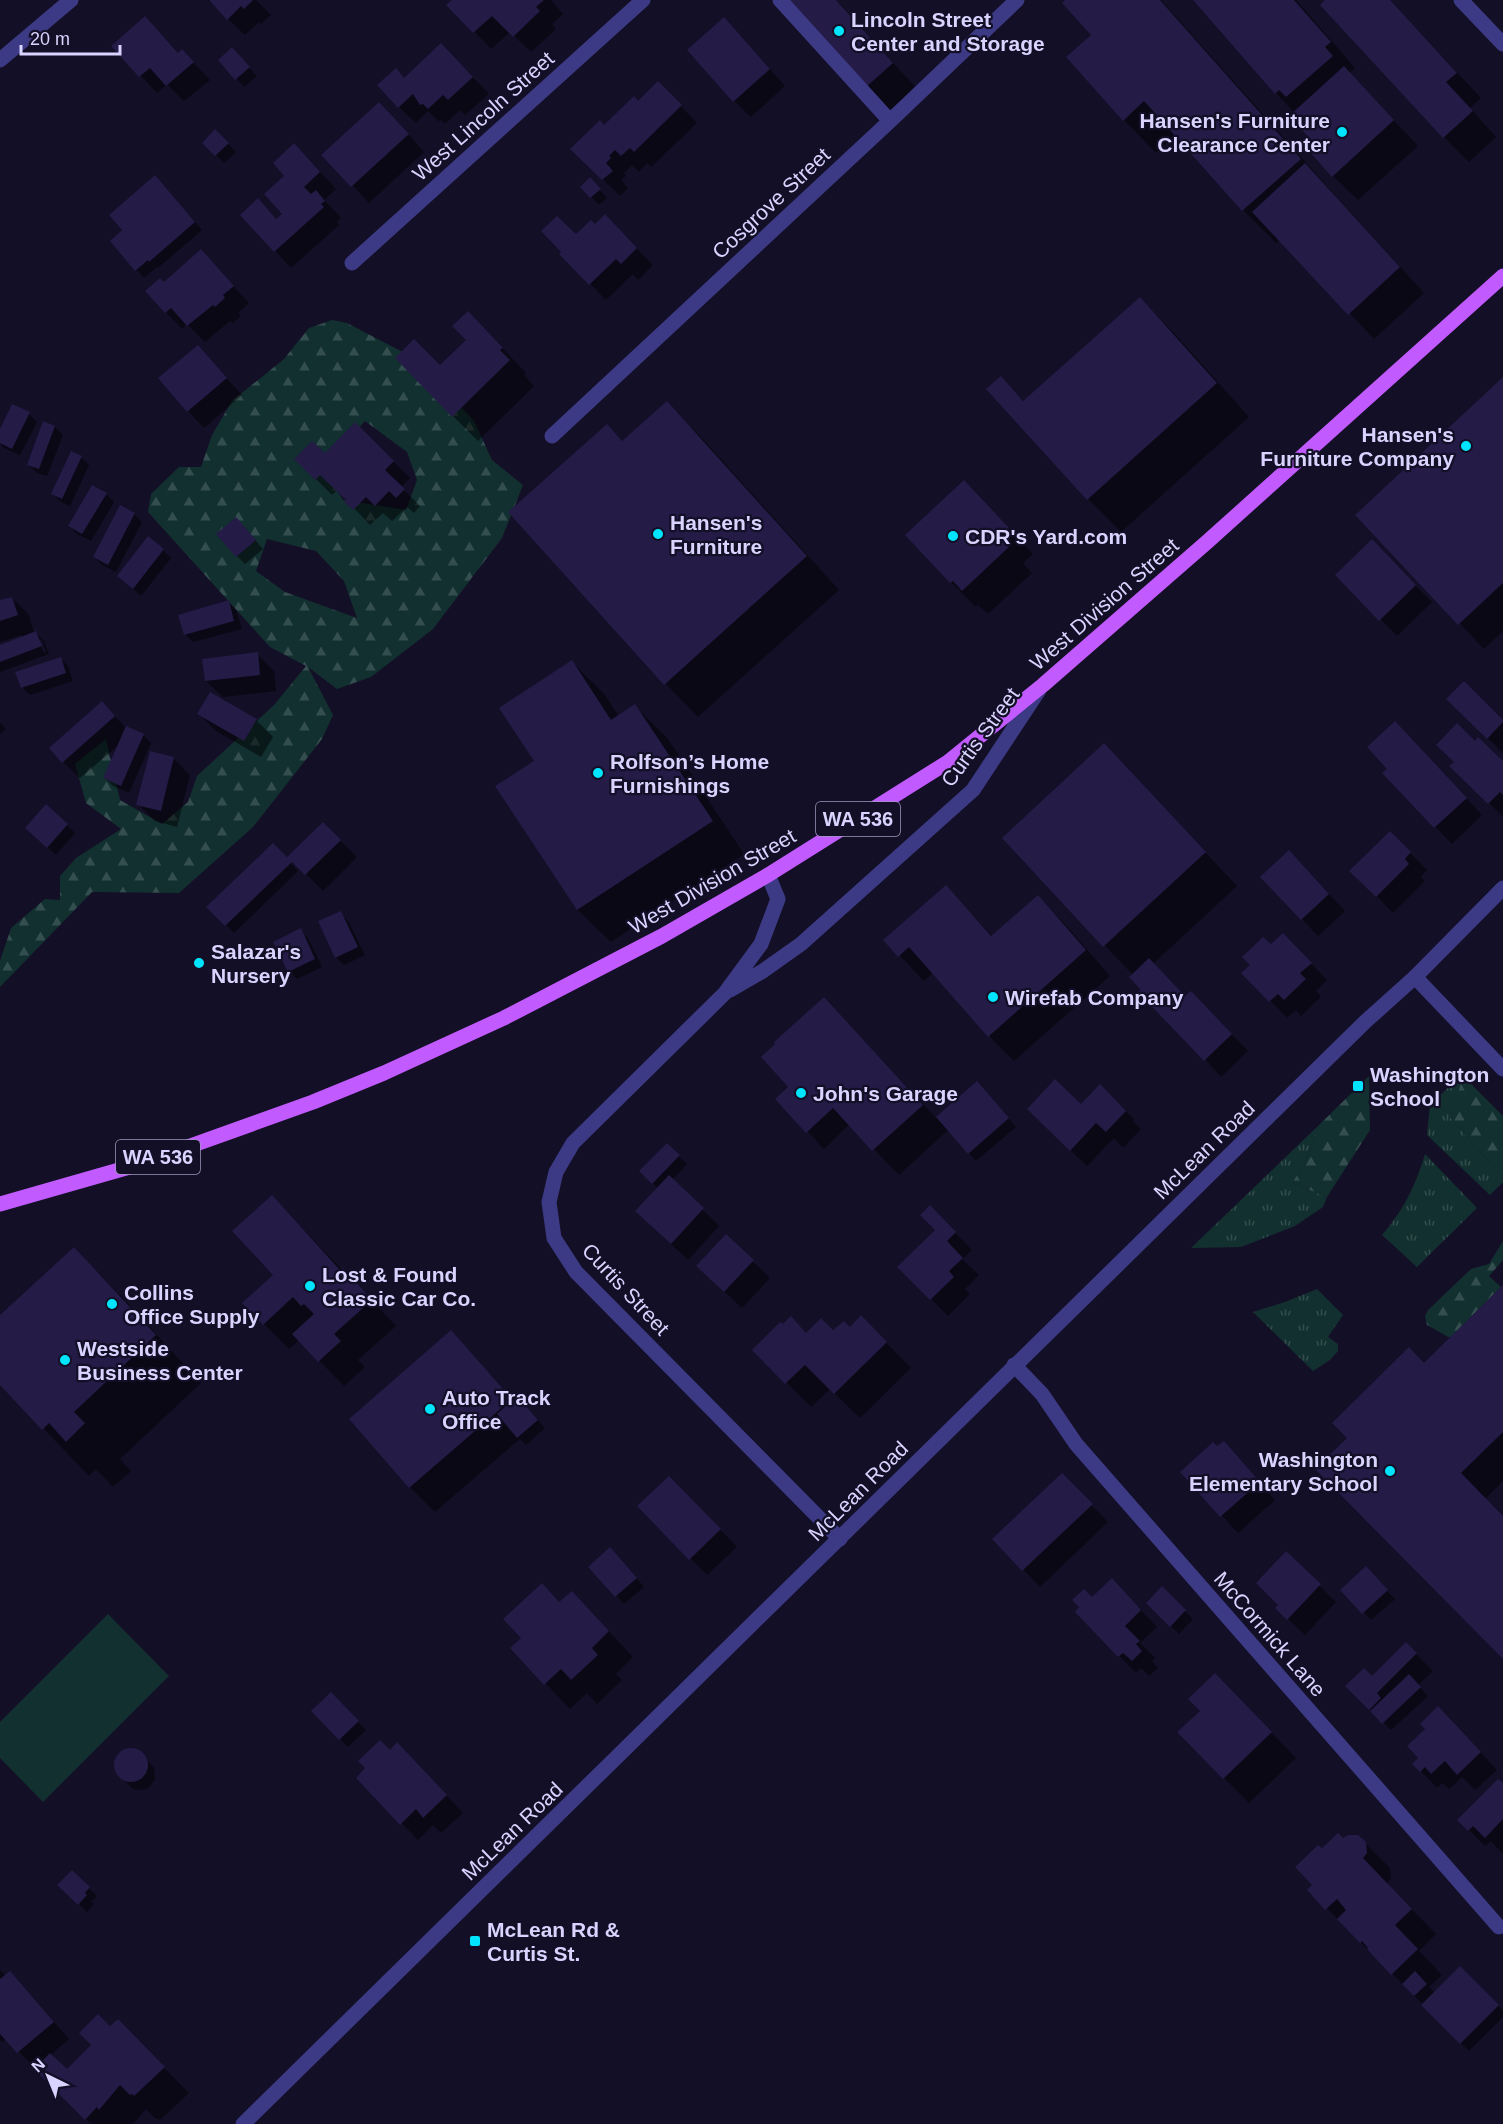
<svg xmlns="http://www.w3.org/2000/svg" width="1503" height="2124" font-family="Arial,sans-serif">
<defs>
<pattern id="grass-tufts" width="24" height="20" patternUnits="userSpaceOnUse" patternTransform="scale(1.5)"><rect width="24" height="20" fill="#12302f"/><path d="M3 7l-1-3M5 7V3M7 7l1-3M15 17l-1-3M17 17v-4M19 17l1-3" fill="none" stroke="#344d4e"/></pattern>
<pattern id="forest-firs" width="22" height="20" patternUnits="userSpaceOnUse" patternTransform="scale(1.5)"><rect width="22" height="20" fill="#12302f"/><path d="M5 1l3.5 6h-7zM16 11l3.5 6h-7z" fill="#344d4e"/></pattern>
</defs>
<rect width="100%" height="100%" fill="#130f26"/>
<path fill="url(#grass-tufts)" d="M1459,1078L1462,1082L1451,1118L1503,1178V1182L1490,1195L1427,1135L1430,1104Z
M1319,1125L1305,1163L1292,1183L1327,1197L1323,1207L1295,1226L1241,1247L1191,1248Z
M1425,1154L1477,1208L1417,1267L1382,1235C1403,1211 1416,1185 1425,1154Z
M1317,1289L1343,1315L1328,1337L1338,1344V1351L1330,1360L1313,1371L1253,1312L1285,1302Z"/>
<path fill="url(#forest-firs)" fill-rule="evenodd" d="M332,320L347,323L418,360L474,421L492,460L523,485L502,538L433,629L371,677L337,689L308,667L333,715L322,739L253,827L179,893L92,892L0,987V961L11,928L45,899L60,900V876L76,858L121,829L86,803L75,764L106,739L120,800L162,824L188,802L197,776L274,705L306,666L270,647L148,512L151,494L179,467H201L212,435L232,401L284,359L309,328ZM365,421L407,452L417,480L406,510L343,500L322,467ZM267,539L316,551L344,581L357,618L285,592L256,571Z
M1369,1076L1370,1130L1327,1197L1292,1183L1305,1163L1319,1125Z
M1463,1076L1503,1116V1178L1451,1118Z
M1503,1241V1260L1489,1276L1501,1287L1450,1338L1427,1325L1425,1316L1428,1310L1471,1269L1489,1264Z"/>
<path fill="#12302f" d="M108,1614L169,1676L43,1802L0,1758V1722Z"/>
<path fill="#0007" fill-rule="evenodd" d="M208,0H256L271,15L261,24L259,22L245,35Z
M454,0H551L563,14L552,24L556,29L531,52L510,32L491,49L449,5Z
M786,0H836L917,89L891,112Z
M1067,0H1161L1333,193L1424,293L1374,339L1280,239L1276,243L1243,210L1176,135L1156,153L1124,120L1093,35Z
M1195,0H1296L1355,68L1349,73L1418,146L1358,200L1333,176L1317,144L1295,113L1276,93Z
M1327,0H1389L1481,98L1470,108L1496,137L1469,162L1444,137Z
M161,34L179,54L182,51L210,80L184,101L167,84L157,93L113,46Z
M741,36L785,86L751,117L734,101Z
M239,57L257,76L244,87L220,60Z
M458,62L489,94L465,115L460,110L445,124L441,120L438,121L428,111L416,123L399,107L405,79Z
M658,83L697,123L651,167L647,163L639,172L632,165L624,173L626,176L621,180L628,188L620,196L572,149L639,103Z
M396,120L424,152L369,203L324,155Z
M215,131L236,152L224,163L204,143Z
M294,145L336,189L324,200L341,218L337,222L339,225L291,268L242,215L277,220L284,214Z
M590,179L607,198L599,205L582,187Z
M163,185L202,230L158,268L157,267L144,278L112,241L124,230Z
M595,226L622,233L653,265L638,280L633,274L606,300L561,254L576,236Z
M201,251L249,303L238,313L241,316L233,323L230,321L205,342L187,324L182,329L166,312L164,284Z
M1140,299L1173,332L1249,417L1121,532L1088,499L989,389L1001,378L1025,402Z
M493,338L526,373L524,375L534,386L478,441L453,416L440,367Z
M198,347L242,395L204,428L188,411Z
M1503,378V631L1484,649L1357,515Z
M667,403L700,436L839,590L698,717L666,684L510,512L607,426L623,442Z
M29,414L37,422L20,455L4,448L0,443V432Z
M355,424L410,478L401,487L420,506L414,513L407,507L392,521L383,513L370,525L337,490L332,495L296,459L325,455Z
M55,427L63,435L47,476L37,473L29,465Z
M81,457L89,465L70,506L61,502L53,494Z
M106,494L114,502L91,541L77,534L69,526Z
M988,507L1033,554L1023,563L1032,573L988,614L978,605L976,607L951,582Z
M134,514L142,522L116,572L102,565L94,557Z
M244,527L263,549L245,564L237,556Z
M1372,542L1432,602L1397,636L1337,575Z
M163,550L171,558L141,596L119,576Z
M12,598L29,615L34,633H36L44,641L49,654L0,672V646L23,638L22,635L0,642V602ZM38,640H42L46,652L44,653Z
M228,602L236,610L242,629L193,642L185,634Z
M257,654L274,671L276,691L223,697L206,681Z
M60,658L68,666L73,681L30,695L22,687Z
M572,662L605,695L619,717L635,706L668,739L744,854L611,942L578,910L497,787L536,761Z
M1448,699L1503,722V753Z
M102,703L127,729L143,735L151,743L129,793L113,786L105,778L121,743L80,778L63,762Z
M199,714L256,720L273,737L261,757L216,731Z
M0,722L6,729L0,734Z
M1411,740L1482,815L1452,844L1384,773Z
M1475,743L1503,763V817L1452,766Z
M1104,745L1237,886L1153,964L1186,998L1207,1009L1248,1051L1221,1077L1143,990L1133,975L1004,838Z
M174,759L190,775L177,827L155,821L138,804Z
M46,806L75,833L56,855L35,836Z
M323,824L357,857L323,891L289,857Z
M1390,833L1427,870L1421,877L1425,881L1393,913L1352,871Z
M273,845L298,871L234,933L208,907Z
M1305,869L1345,911L1318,936L1302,919Z
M946,887L993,937L1038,897L1063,922L1110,976L1014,1061L989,1036L933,973L924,981L885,940Z
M340,913L348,921L365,955L344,965L336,957Z
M300,930L308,938L322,967L297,979L289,971Z
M1283,935L1327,980L1316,991L1321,997L1301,1016L1296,1010L1287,1018L1244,973Z
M824,999L936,1118L977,1083L1016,1127L976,1161L948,1130L899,1175L850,1124L824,1149L777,1099L790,1087Z
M1100,1086L1135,1120L1133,1121L1141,1129L1123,1148L1114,1138L1087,1166L1045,1126L1081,1106Z
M667,1145L687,1164L672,1180L719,1226L688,1260L653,1227L658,1189L641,1171Z
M272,1197L396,1326L358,1360L365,1367L344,1386L299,1340L289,1349L264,1324L275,1275Z
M930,1207L972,1250L962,1259L979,1275L965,1289L970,1294L948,1316L899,1267L937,1230Z
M726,1236L770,1278L742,1308L715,1283Z
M74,1249L120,1295L201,1383L120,1459L131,1471L113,1487L96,1469L89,1476L0,1383V1317Z
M1503,1287V1481L1485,1499L1503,1517V1656L1425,1365Z
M861,1317L911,1368L860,1418L830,1389L811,1407L754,1350L807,1334L850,1329Z
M451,1332L514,1401L525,1406L545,1428L526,1445L520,1439L435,1512L410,1487L351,1419Z
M1218,1448L1240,1460L1275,1500L1238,1533L1182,1472Z
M1062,1475L1108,1522L1040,1587L994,1539Z
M686,1494L737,1547L707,1575L640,1506Z
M1286,1554L1336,1602L1305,1635L1277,1608L1280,1605Z
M618,1557L644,1587L624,1604L591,1567Z
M1366,1569L1395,1599L1371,1620L1342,1590Z
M1162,1589L1193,1619L1179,1634L1148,1603Z
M572,1593L633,1657L616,1674L622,1680L597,1704L587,1693L570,1709L512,1648Z
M1128,1597L1157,1627L1140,1643L1155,1658L1152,1661L1158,1668L1149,1676L1141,1668L1136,1673L1077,1612L1092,1599Z
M1406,1644L1433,1671L1418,1685L1428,1696L1391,1730L1347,1686L1372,1678Z
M1240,1700L1296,1758L1249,1803L1179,1733Z
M339,1702L366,1730L348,1747L340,1739Z
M1455,1725L1497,1770L1475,1790L1462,1777L1449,1789L1442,1783L1437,1788L1414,1764Z
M136,1750L154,1767L155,1780L147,1789L134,1790L116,1772L115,1760L124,1751Z
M390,1752L414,1761L463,1813L441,1833L433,1825L418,1840L358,1778Z
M1503,1785V1853H1502L1491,1841L1485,1846L1459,1820Z
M1358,1836L1390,1868L1391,1878L1387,1884L1436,1934L1419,1951L1442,1975L1429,1987L1435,1993L1460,1968L1503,2011V2017L1469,2051L1309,1890L1314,1885L1322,1850L1343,1840Z
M72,1872L97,1896L91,1902L94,1904L87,1912L59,1885Z
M0,1970L6,1976L26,1990L69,2039L51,2055L67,2071L118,2021L189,2093L160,2120L157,2118L156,2119L146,2109L133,2124H91L6,2039L2,2042L0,2040Z"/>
<path fill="#241b47" d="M209,0H253L244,9L241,6L227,20Z
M452,0H544L536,7L540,11L513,37L492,16L473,33L446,5Z
M784,0H836L893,63L865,88Z
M1065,0H1160L1301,159L1242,211L1144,101L1123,121L1066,57L1091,35L1062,3Z
M1193,0H1294L1331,42L1325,47L1333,56L1286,97L1279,90L1275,94Z
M1325,0H1390L1457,73L1446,82L1473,111L1443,138L1320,5Z
M145,16L178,53L182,49L194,62L166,86L150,68L139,77L111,46Z
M724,17L770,69L733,102L687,50Z
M441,43L473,77L448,100L443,95L428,109L423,104L420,105L413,94L398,108L377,85L396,68L404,78Z
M232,47L250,67L235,80L218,60Z
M1344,66L1394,120L1332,177L1308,150L1315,144L1289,116Z
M658,81L682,105L634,152L630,148L621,156L615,150L609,156L611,158L606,163L613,171L602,180L570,149L600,120L604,125L634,96L638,101Z
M379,102L409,134L351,187L321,155Z
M215,129L229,143L215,156L202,143Z
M294,143L320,172L304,187L311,194L316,190L325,201L321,204L324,207L274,252L240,215L258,198L276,219L282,214L264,194L284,176L273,163Z
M1305,163L1400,267L1348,315L1252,212Z
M155,175L195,222L149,262L148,260L135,271L110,241L122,230L109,215Z
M590,177L601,189L590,198L580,187Z
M605,214L637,248L621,264L616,259L589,285L559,254L561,252L541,231L557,216L576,234L591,220L595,224Z
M201,249L234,286L223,295L225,298L215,307L213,305L187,326L171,308L165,313L145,291L160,278L164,282Z
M1140,297L1217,383L1087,500L986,389L1001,376L1023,401Z
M468,311L503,348L500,350L510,360L452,417L395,358L414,339L440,365L466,340L452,326Z
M198,345L227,378L187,412L158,378Z
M1503,377V583L1458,625L1355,515Z
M667,401L807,556L664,685L508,512L607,424L622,441Z
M12,404L30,412L12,449L0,443V429Z
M43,421L55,426L39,469L27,465Z
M355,422L394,461L385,470L405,489L396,498L389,491L375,506L366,497L353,510L344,502L346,500L320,475L315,480L294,459L312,441L325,453Z
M71,451L82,456L62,499L51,494Z
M964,480L1009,528L999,537L1009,547L962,591L953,581L950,583L905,535Z
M92,485L107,493L82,534L68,526Z
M120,505L135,513L108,565L93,557Z
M236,517L256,540L236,557L216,534Z
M148,536L164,549L133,589L117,576Z
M1372,539L1416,585L1379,621L1335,575Z
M12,597L18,615L0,621V600Z
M229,600L234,621L184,635L178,615Z
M36,631L42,646L0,662V645Z
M258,652L260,675L205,681L202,659Z
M61,657L66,673L21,688L15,672Z
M572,660L611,720L635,704L713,821L577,910L495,786L534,761L499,708Z
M1464,681L1503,720V722L1487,739L1446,699Z
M210,692L257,719L244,741L197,714Z
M102,701L115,716L62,763L49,748Z
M1395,721L1467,798L1434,828L1382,773L1387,769L1367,747Z
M1457,723L1475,741L1478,737L1503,761V795L1500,792L1488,804L1449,766L1454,762L1436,745Z
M126,726L144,734L121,786L103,778Z
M1104,743L1206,852L1103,947L1002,838Z
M150,751L174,757L161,811L136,805Z
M46,804L68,824L47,848L25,828Z
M323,822L341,840L305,875L292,862L225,926L206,907L273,843L287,857Z
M1390,831L1411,852L1405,859L1409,864L1376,897L1349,871Z
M1289,850L1329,894L1301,920L1260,877Z
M946,885L991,936L1038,895L1086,950L988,1037L909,947L898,957L883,940Z
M341,911L358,947L335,958L318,921Z
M301,928L315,959L288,972L273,942Z
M1283,933L1312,963L1300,973L1306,979L1284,1000L1278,994L1269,1002L1241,973L1250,965L1242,957L1263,937L1271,944Z
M1149,958L1185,996L1191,991L1232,1034L1204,1061L1138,992L1141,990L1129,977Z
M824,997L923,1105L872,1151L833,1108L806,1133L775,1099L788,1087L761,1057L775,1044L774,1042Z
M1055,1079L1081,1104L1100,1084L1126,1111L1106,1132L1096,1123L1070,1151L1027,1109Z
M977,1081L1009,1118L968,1154L936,1117Z
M667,1143L680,1155L652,1184L639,1171Z
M669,1175L704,1208L671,1244L635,1211Z
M272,1195L340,1270L343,1268L372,1300L334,1334L341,1341L318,1362L292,1334L314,1314L304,1304L301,1306L293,1297L263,1325L242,1303L273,1275L232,1231Z
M930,1205L956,1232L947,1241L963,1258L949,1271L954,1277L930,1300L897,1267L935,1230L920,1215Z
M726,1234L754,1260L724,1292L696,1266Z
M74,1247L156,1335L74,1412L85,1423L66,1442L49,1423L42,1430L0,1385V1315Z
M1503,1285V1432L1461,1473L1503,1516V1659L1315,1469L1347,1438L1332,1423L1409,1347L1424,1363Z
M861,1315L887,1342L834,1394L805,1365L785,1384L752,1350L780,1322L783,1324L791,1316L806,1333L821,1318L833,1330L844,1321L850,1327Z
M451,1330L512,1399L409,1488L349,1419Z
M517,1396L538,1420L517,1438L497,1414Z
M1224,1441L1260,1482L1220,1517L1180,1472L1213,1442L1217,1446Z
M1062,1473L1093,1504L1022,1571L992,1539Z
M669,1476L721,1529L689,1560L637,1506Z
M610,1547L637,1578L615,1597L588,1567Z
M1286,1551L1321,1584L1287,1620L1275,1608L1278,1605L1256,1583Z
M1366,1566L1388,1590L1362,1614L1340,1590Z
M1112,1578L1141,1610L1125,1626L1140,1641L1136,1644L1142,1651L1132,1661L1123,1653L1118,1657L1075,1612L1079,1607L1072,1600L1084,1589L1092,1597Z
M542,1583L559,1602L572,1591L609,1631L592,1648L598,1655L571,1680L561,1669L544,1685L510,1648L521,1638L503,1619Z
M1162,1586L1186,1610L1170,1627L1146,1603Z
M1406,1642L1417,1653L1377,1693L1381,1698L1369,1710L1345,1686L1364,1668L1372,1676Z
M1215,1673L1272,1732L1223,1779L1177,1732L1200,1711L1188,1699Z
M1409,1674L1421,1687L1382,1724L1370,1711Z
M331,1692L359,1721L339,1740L311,1711Z
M1438,1706L1481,1752L1457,1775L1445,1761L1431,1774L1425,1767L1420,1772L1412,1764L1418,1758L1407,1746L1425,1729L1420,1724Z
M380,1740L390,1750L397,1742L447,1795L423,1818L416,1809L400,1825L356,1778L365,1768L358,1761Z
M114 1765a17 17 0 1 1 34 0a17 17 0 1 1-34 0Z
M1498,1779L1503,1783V1819L1485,1838L1473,1826L1468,1831L1457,1820Z
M1338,1833L1343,1838L1348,1835H1358L1366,1842L1367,1853L1363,1858L1412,1909L1395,1925L1418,1949L1391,1975L1367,1949L1368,1948L1362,1941L1360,1943L1337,1919L1346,1910L1337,1899L1325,1910L1307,1890L1312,1885L1295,1867L1318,1845L1322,1848Z
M72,1870L90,1887L85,1893L87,1895L78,1905L57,1885Z
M1460,1966L1499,2005L1460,2044L1421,2005Z
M10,1971L54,2022L17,2053L0,2034V1979Z
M1415,1971L1427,1984L1414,1996L1402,1984Z
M98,2014L110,2026L118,2019L165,2067L134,2096L132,2094L130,2095L120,2085L99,2110L97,2107L85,2120L34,2069L50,2053L67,2069L91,2045L79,2033Z"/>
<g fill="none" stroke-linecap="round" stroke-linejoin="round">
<path stroke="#3d3a85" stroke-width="15" d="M780,0L890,121
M1461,0L1503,44
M0,60L71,0
M352,263L643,0
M552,436L890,121L1017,0
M768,875L778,899L761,944L725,993L573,1143L556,1172L549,1202L554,1238L576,1272L840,1539
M1415,977L1503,1069
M730,990L763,971L801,944L973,790L1039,690
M1014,1365L1042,1394L1076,1444L1499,1927"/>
<path stroke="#3d3a85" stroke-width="15" d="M243,2124C618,1757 991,1387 1366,1021L1415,977L1503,888"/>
<path stroke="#c25bff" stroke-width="15" d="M0,1204L140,1164L313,1102L384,1073L504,1018L662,936L768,875L948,762L1043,685L1207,542L1503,276"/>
</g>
<g fill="#00e5ff" stroke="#130f26" stroke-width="2">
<circle cx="839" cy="31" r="6"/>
<circle cx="1342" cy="132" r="6"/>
<circle cx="1466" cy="446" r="6"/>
<circle cx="658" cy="534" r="6"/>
<circle cx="953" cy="536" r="6"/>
<circle cx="598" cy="773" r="6"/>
<circle cx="199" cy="963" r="6"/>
<circle cx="993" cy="997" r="6"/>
<rect x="1352" y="1080" width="12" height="12" rx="3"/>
<circle cx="801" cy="1093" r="6"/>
<circle cx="310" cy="1286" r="6"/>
<circle cx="112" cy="1304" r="6"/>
<circle cx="65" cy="1360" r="6"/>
<circle cx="430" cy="1409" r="6"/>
<circle cx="1390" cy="1471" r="6"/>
<rect x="469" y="1935" width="12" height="12" rx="3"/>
</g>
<g text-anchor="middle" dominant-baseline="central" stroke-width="4.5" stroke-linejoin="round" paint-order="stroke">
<g fill="#130f26" stroke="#9e99be" stroke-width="1.5">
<rect x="816" y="802" width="84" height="34" rx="4.5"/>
<rect x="116" y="1140" width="84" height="34" rx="4.5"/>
</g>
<g font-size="20" font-weight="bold" fill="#d9d4ff">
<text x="858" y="819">WA 536</text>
<text x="158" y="1157">WA 536</text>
</g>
<g font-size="21" font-weight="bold" fill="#d9d4ff" stroke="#130f26" text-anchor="start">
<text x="851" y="19">Lincoln Street<tspan x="851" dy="24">Center and Storage</tspan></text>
<text x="1330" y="120" text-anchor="end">Hansen's Furniture<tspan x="1330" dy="24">Clearance Center</tspan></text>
<text x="1454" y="434" text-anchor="end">Hansen's<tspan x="1454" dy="24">Furniture Company</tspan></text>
<text x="670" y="522">Hansen's<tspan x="670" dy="24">Furniture</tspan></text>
<text x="965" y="536">CDR's Yard.com</text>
<text x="610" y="761">Rolfson’s Home<tspan x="610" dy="24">Furnishings</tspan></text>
<text x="211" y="951">Salazar's<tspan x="211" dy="24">Nursery</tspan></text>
<text x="1005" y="997">Wirefab Company</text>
<text x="1370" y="1074">Washington<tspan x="1370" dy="24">School</tspan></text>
<text x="813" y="1093">John's Garage</text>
<text x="322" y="1274">Lost &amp; Found<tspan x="322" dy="24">Classic Car Co.</tspan></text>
<text x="124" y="1292">Collins<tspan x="124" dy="24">Office Supply</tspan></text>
<text x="77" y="1348">Westside<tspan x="77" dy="24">Business Center</tspan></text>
<text x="442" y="1397">Auto Track<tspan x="442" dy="24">Office</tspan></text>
<text x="1378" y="1459" text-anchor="end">Washington<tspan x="1378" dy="24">Elementary School</tspan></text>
<text x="487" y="1929">McLean Rd &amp;<tspan x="487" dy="24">Curtis St.</tspan></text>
</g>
<g font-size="21" fill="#d9d4ff" stroke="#130f26">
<text transform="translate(483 116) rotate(-42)">West Lincoln Street</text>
<text transform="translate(771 203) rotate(-43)">Cosgrove Street</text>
<text transform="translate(1104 604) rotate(-41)">West Division Street</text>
<text transform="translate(980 737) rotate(-54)">Curtis Street</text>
<text transform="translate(712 881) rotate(-30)">West Division Street</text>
<text transform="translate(1204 1150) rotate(-44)">McLean Road</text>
<text transform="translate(626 1289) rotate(47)">Curtis Street</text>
<text transform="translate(858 1491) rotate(-45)">McLean Road</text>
<text transform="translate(1270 1634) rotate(49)">McCormick Lane</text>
<text transform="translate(512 1831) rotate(-44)">McLean Road</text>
</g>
</g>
<g transform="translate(48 2076) rotate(317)" stroke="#130f26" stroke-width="4.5" paint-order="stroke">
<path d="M0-4.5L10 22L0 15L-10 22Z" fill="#d9d4ff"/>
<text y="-9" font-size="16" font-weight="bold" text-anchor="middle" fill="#d9d4ff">N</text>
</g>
<path d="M21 45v9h99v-9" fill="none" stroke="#d9d4ff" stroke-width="3"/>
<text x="30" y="45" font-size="18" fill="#d9d4ff" stroke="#130f26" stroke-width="4.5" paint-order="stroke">20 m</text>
</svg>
